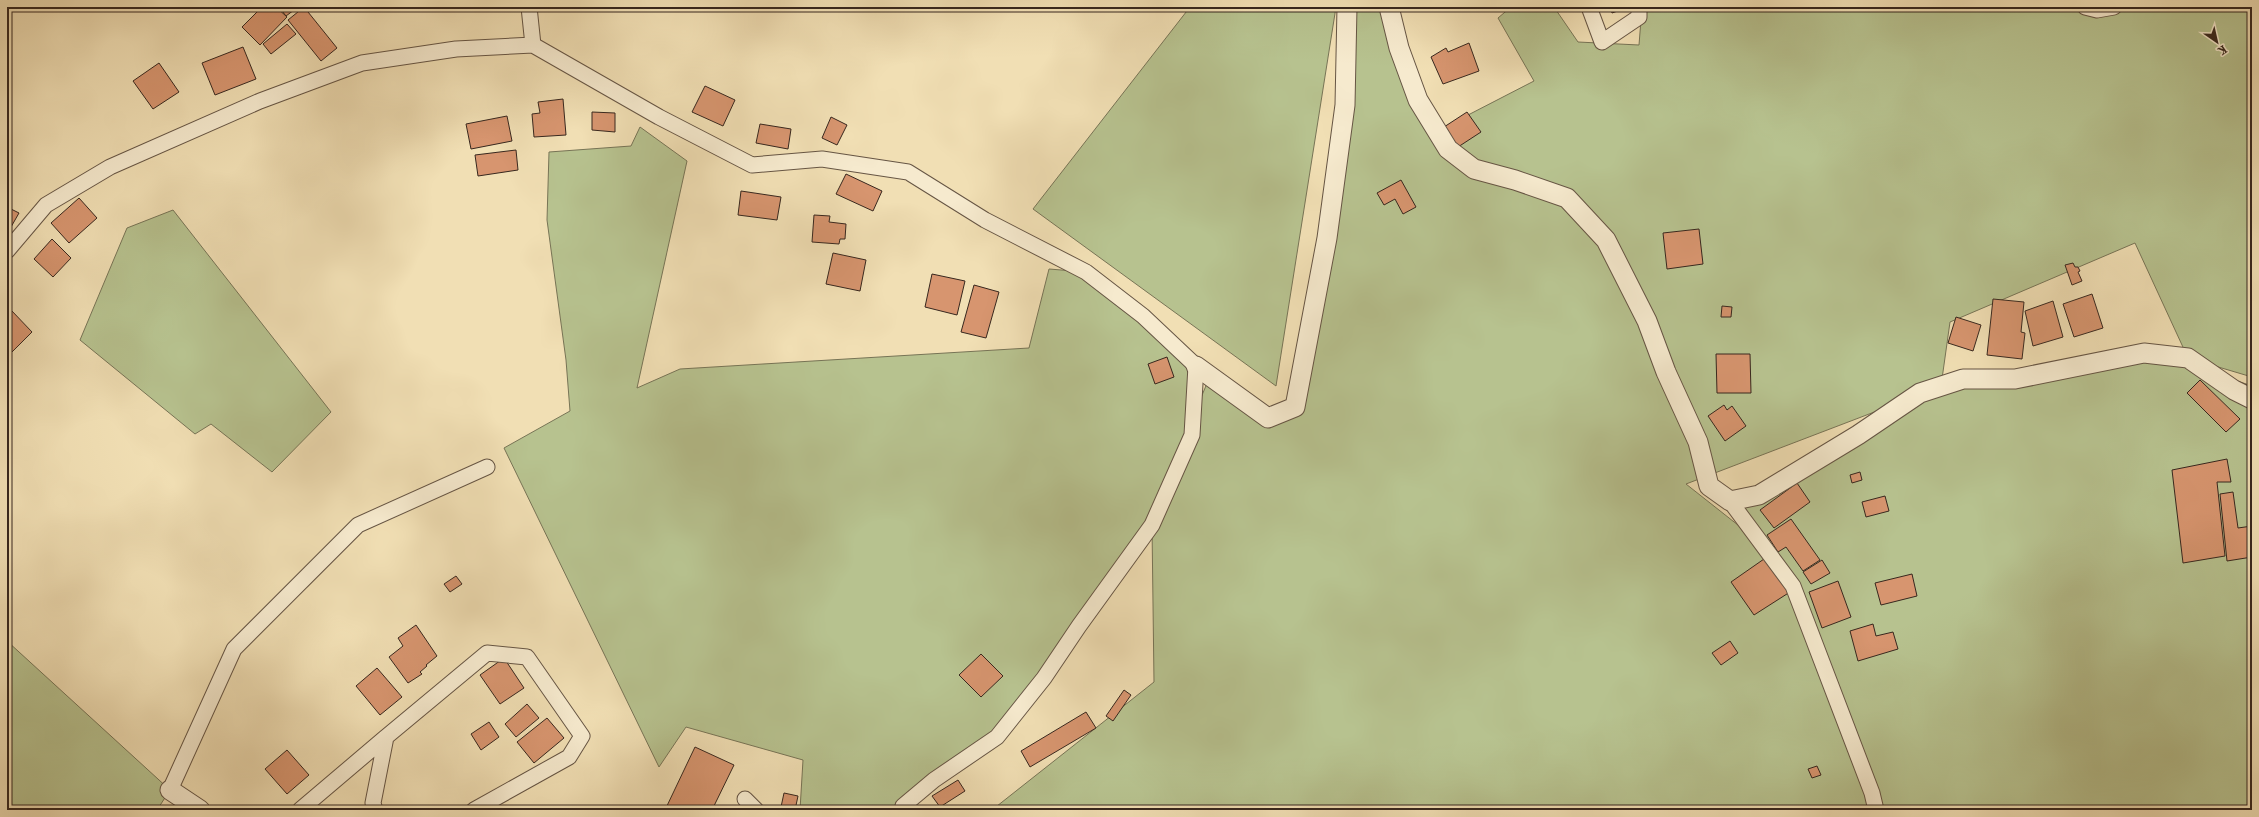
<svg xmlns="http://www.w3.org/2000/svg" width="2259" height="817" font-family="'IM FELL Double Pica',serif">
<rect width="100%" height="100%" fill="#f1dfb4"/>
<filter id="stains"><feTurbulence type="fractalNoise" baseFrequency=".005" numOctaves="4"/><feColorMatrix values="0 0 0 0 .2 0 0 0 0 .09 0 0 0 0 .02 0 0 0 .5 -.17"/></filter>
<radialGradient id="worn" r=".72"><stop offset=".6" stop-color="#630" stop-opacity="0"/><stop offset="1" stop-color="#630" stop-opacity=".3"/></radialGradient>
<path fill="#b7c28f" stroke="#777456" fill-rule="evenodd" d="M1190,7H1336L1276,386L1033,209Z
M1348,7H1385L1437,131L1534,81L1498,18L1511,7H1554L1578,42L1639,45L1642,7H2252V377L2188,358L2135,243L1950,322L1941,386L2161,355L2252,386V810H992L1154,682L1152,526L997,737L902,810H800L803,760L686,727L659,767L504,448L570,411L566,360L547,220L549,152L631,146L640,127L687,161L637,388L680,369L1029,348L1049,269L1086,272L1196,366L1193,417L1210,376L1268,418L1295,407L1335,182ZM1911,398L1730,501L1743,529L1686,484Z
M173,210L331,412L272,472L211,424L195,434L80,340L127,228Z
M7,641L170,790L157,810H7Z"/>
<path fill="#d7956f" stroke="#37271e" d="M262,7H276L287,17L260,45L242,27Z
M279,7H298L286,16Z
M304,7L337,48L321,61L288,20Z
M1610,7H1629L1612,13Z
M287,24L296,34L271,54L263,44Z
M1469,43L1479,71L1443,84L1431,57L1446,48L1448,52Z
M243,47L256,79L215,95L202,63Z
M159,63L179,92L153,109L133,81Z
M705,86L735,100L723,126L692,112Z
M563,99L566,135L534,137L532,114L540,113L538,102Z
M592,112L615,113V132L592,130Z
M1467,112L1481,132L1458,147L1444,127Z
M507,116L512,141L471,149L466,124Z
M831,117L847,125L837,145L822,138Z
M760,124L791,129L788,149L756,143Z
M516,150L518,170L478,176L475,155Z
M846,174L882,191L873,211L836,194Z
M1401,180L1416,207L1403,214L1395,199L1384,205L1377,193Z
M741,191L781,197L777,220L738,215Z
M79,198L97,218L69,243L51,223Z
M7,207L19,213L7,234Z
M814,215L830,216L829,222L846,224L845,239H840L839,244L812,242Z
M1699,229L1703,264L1667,269L1663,233Z
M52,239L71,258L53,277L34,259Z
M833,253L866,260L860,291L826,284Z
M2073,263L2075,267H2078L2080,271L2078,272L2082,281L2072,285L2065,265Z
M932,274L965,281L957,315L925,307Z
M974,285L999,292L986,338L961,332Z
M2092,294L2103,328L2074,337L2063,304Z
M1993,299L2024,302L2021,332L2025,333L2022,359L1987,355Z
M2053,301L2063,337L2033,346L2025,311Z
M1722,306L1732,307L1731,317H1721Z
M11,310L32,332L7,357V314Z
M1956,317L1981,325L1973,351L1948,343Z
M1716,354H1750L1751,393H1717Z
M1167,357L1174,377L1155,384L1148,364Z
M2200,380L2240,419L2226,432L2187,393Z
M1724,405L1727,410L1732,406L1746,426L1725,441L1708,416Z
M2227,459L2231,482H2217L2225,556L2183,563L2172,470Z
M1860,472L1862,480L1852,483L1850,475Z
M1797,483L1810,502L1774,528L1760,510Z
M2233,492L2238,528L2252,526V557L2227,561L2220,494Z
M1885,496L1889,511L1866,517L1862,502Z
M1791,519L1820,560L1803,571L1786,547L1778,552L1767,535Z
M1764,559L1790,592L1754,615L1731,582Z
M1822,560L1830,573L1811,584L1803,572Z
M1912,574L1917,596L1881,605L1875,583Z
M456,576L462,584L450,592L444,584Z
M1838,581L1851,617L1822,628L1809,592Z
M1873,624L1876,636L1893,632L1898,649L1858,661L1850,631Z
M416,625L437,656L426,665L427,666L420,672L422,674L408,683L389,657L403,646L398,638Z
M1730,641L1738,653L1721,665L1712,653Z
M981,654L1003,676L981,697L959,675Z
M504,658L524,688L500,704L480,675Z
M377,668L402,697L380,715L356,686Z
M1124,690L1131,695L1113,721L1106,716Z
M527,704L539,718L516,737L505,724Z
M1086,712L1096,728L1030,767L1021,751Z
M547,718L564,738L534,763L517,742Z
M489,722L499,737L481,750L471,734Z
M695,747L734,765L712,810H665Z
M287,750L309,775L287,794L265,769Z
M1817,766L1821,775L1812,778L1808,769Z
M958,780L965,791L940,807L932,796Z
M784,793L798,796L795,810L781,807Z"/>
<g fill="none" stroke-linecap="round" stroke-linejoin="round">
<defs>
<path id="minor" d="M529,7L533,45L659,117L752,165L822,159L908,172L985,220L1086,272L1143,316L1196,366L1192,435L1152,525L1079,626L1044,678L997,737L934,780L903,806L902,810
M1589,7L1602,42L1639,17V7
M2085,7L2097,10L2114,7
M7,251L46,205L110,167L260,101L362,63L456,49L533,45
M1730,501L1793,586L1872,793L1876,810
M170,790L234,649L358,525L487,467
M745,799L756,810
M300,810L386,737
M375,810L373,803L386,737L487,653L527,657L582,736L569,757L474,810"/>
<path id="tertiary" d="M1389,7L1399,48L1418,100L1448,149L1474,169L1515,180L1567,198L1606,240L1647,321L1666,372L1698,442L1709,486L1730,501L1759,495L1858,435L1920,393L1963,379H2015L2144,353L2188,358L2234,390L2252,399
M1196,366L1268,418L1295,407L1327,238L1345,105L1347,7
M170,790L200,810"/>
</defs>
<use href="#minor" stroke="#654" stroke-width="17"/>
<use href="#tertiary" stroke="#654" stroke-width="21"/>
<use href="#minor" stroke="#f6eace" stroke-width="15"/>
<use href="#tertiary" stroke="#f6eace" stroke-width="19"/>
</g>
<rect width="2259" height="817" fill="none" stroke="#f1dfb4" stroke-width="24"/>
<rect x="8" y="8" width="2243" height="801" fill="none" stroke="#37271e" stroke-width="2"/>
<rect x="12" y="12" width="2235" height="793" fill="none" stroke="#37271e"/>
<g transform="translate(2217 42) rotate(146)" stroke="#f6eace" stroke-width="3" paint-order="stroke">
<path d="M0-3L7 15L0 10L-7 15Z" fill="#37271e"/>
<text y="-6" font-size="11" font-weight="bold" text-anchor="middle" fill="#37271e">K</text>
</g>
<rect width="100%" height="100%" filter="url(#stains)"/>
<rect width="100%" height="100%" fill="url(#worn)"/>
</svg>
